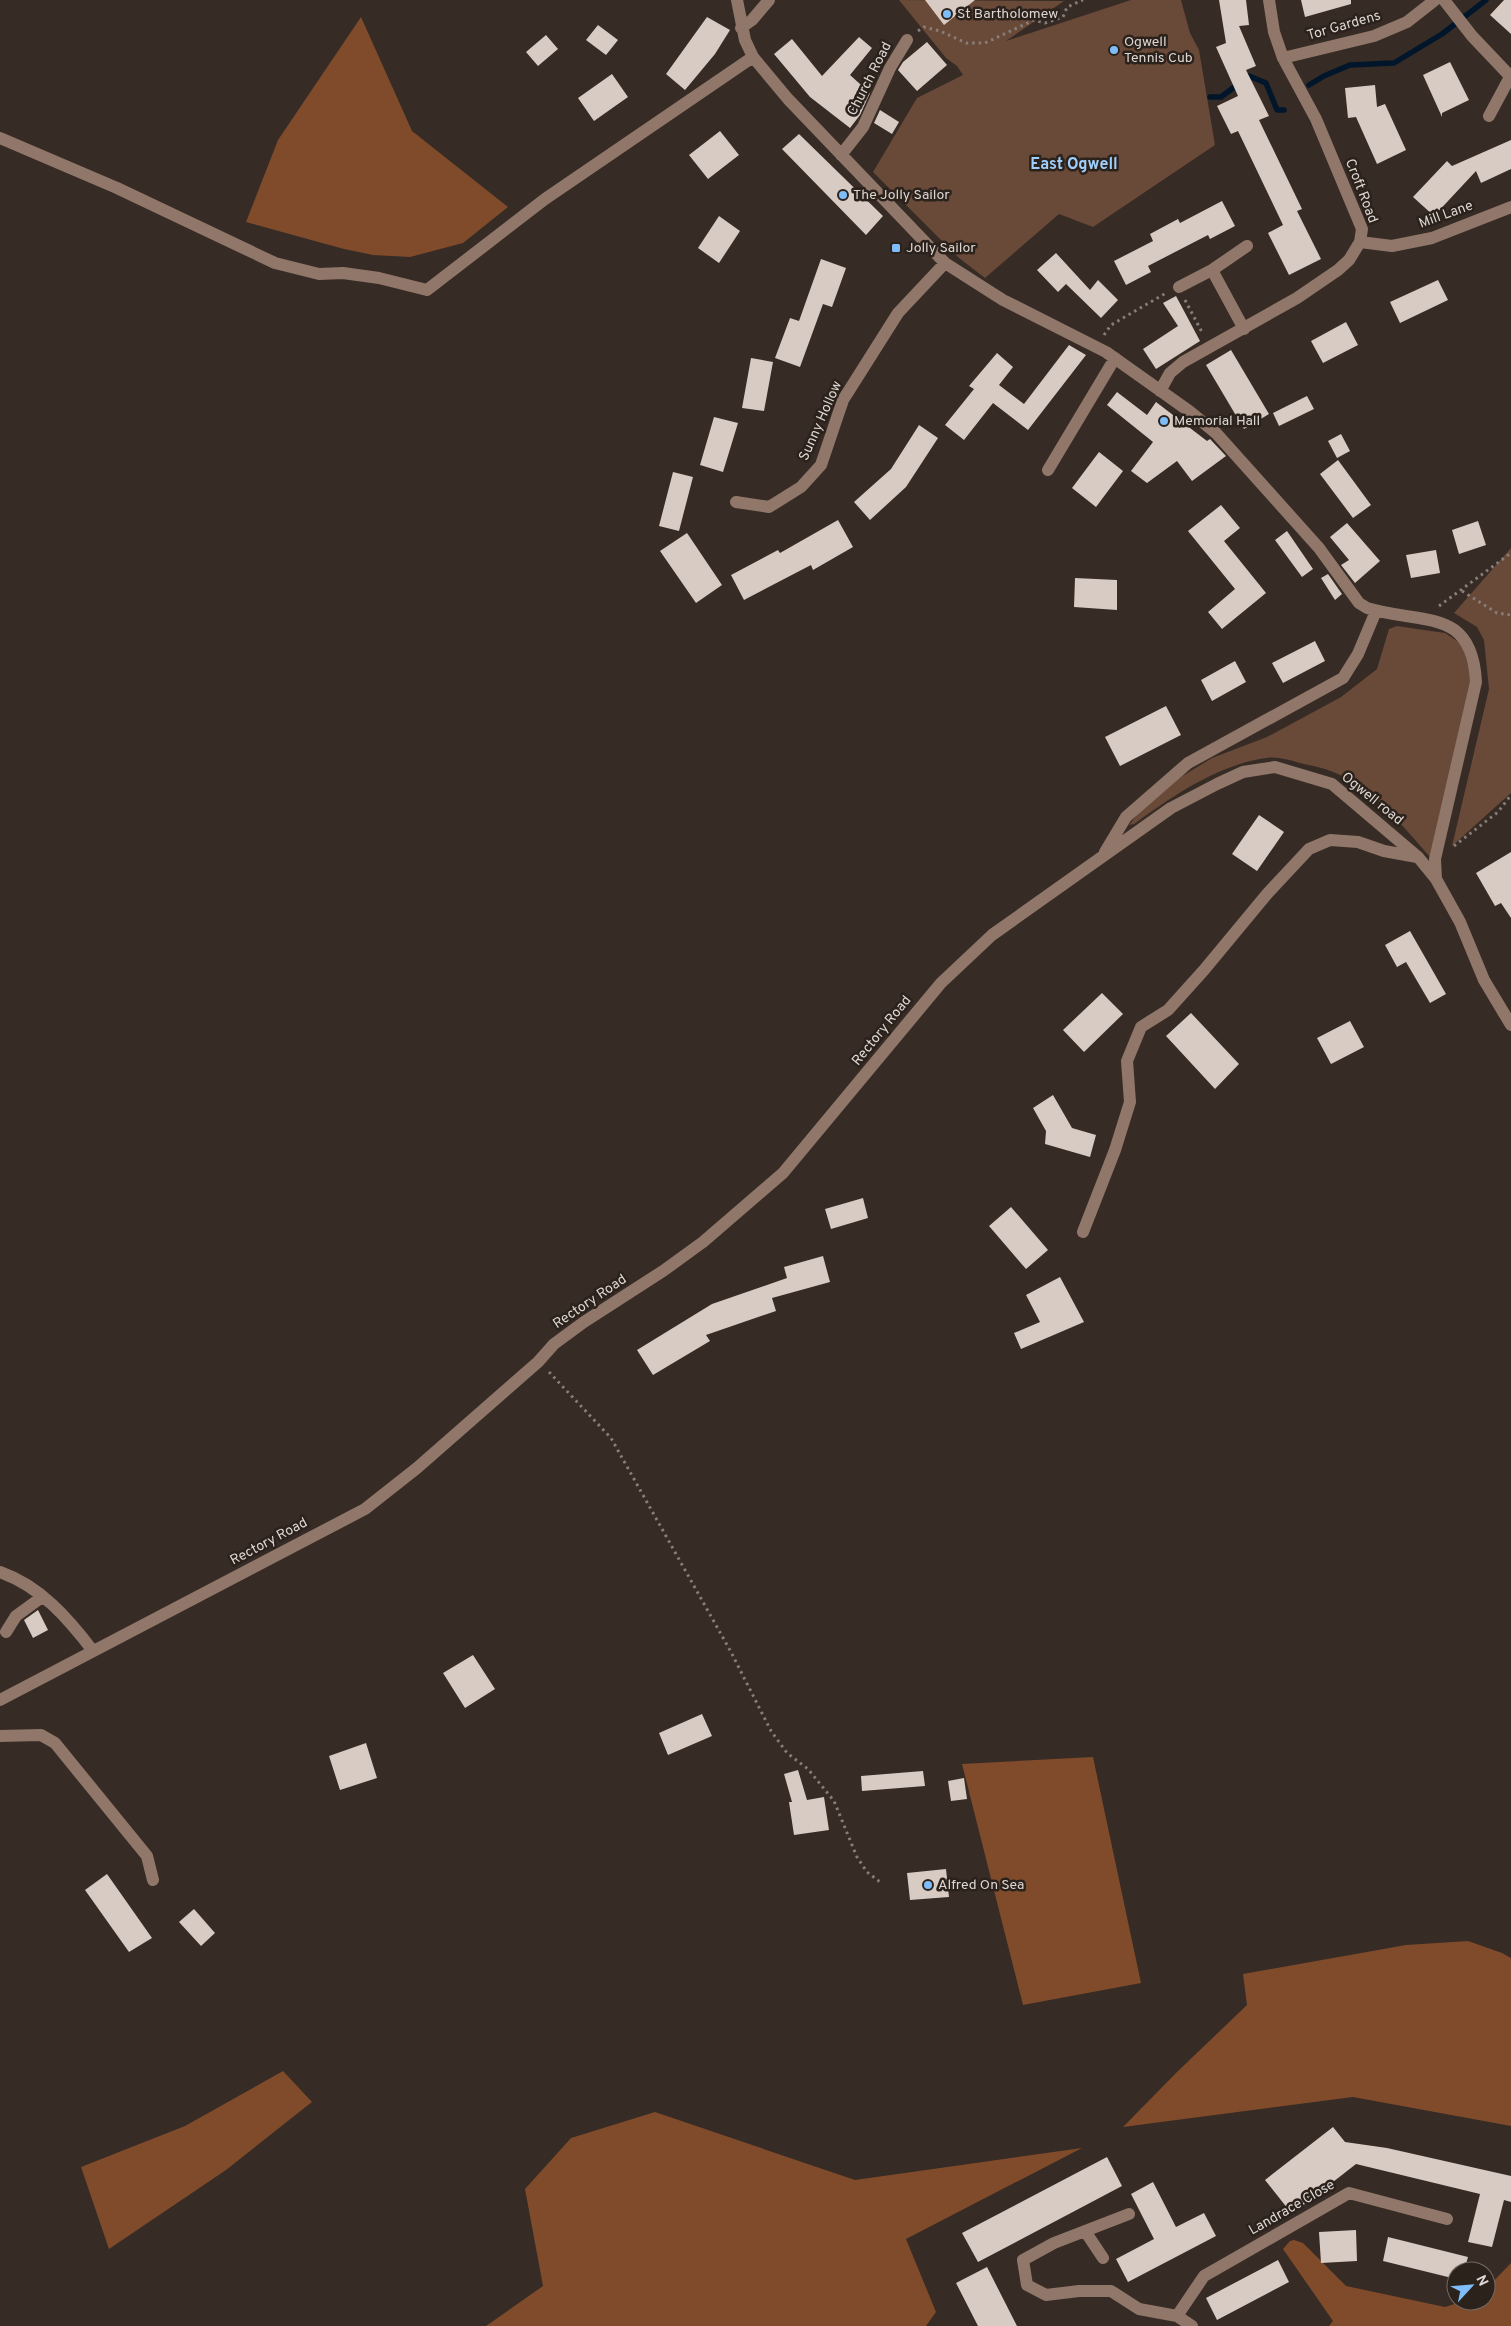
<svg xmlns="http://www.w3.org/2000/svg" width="1511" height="2326" font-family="Overpass,sans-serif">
<rect width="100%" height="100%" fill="#362b25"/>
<path fill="#694937" d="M899,0L1064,1L1006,41L1131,0H1181L1190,33L1199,50L1215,145L1093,227L1059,214L985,278L959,258L873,172L917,98L963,75L957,66L946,58Z
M1511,548V793L1452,846L1489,689L1484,640L1477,627L1454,613Z
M1397,626L1445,633L1462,644L1472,678L1430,857C1404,827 1371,787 1333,772C1324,768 1313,766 1304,764C1292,761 1279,756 1266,758C1217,765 1173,796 1134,824L1129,825L1141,810L1181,777L1212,758L1267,737L1341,697L1377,669L1389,629Z"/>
<path fill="#7f4b2b" d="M361,17L412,131L508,207L463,243L410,257L373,255L344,249L246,222L278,140Z
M1093,1757L1141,1983L1023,2005L962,1764Z
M1468,1941L1502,1953L1511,1958V2126L1353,2097L1123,2127L1177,2072L1247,2005L1243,1974L1406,1945Z
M283,2071L312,2102L226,2170L109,2249L81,2167L185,2126Z
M655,2112L855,2180L1082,2148L906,2239L936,2312L926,2326H486L543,2286L525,2189L571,2138Z
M1294,2240L1303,2243L1346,2286L1445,2307L1464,2301H1486V2289L1511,2263V2326H1329L1333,2321L1283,2249L1290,2241Z"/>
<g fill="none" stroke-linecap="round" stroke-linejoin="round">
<path stroke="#01162a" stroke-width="5.5" d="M1309,85L1324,76L1350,65L1394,63L1442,34L1486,0
M1210,97H1221L1249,76L1266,83L1277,110H1284"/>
</g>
<path fill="#d8cbc3" d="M925,0H975L944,25Z
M1219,0H1246L1249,25L1239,26L1256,66L1246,70L1269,116L1259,120L1302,209L1297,211L1321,259L1289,275L1268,233L1283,225L1238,131L1231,134L1217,106L1238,96L1216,47L1226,43Z
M1301,0H1351V4L1305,17Z
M1504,0H1511V34L1490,15Z
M707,17L730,30L715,54L685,90L666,74Z
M598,25L618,40L606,55L586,40Z
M546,35L558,49L538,66L526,52Z
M859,37L872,48L850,75L870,93L860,115L850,128L810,97L774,54L792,39L822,76Z
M927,42L947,65L917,91L898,70L903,62Z
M1450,62L1469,100L1442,113V117L1423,75Z
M612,74L628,97L594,121L578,98Z
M1375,85L1377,107L1385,104L1406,150L1377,164L1356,117L1348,118L1345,88Z
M880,110L899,122L892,134L874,123Z
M720,131L739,155L708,179L689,155Z
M799,134L883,216L866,235L782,149Z
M1511,140V169L1481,183L1476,171L1434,216L1413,197L1447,161L1452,166Z
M1222,201L1235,226L1210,239L1208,235L1148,266L1151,272L1126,285L1114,261L1153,241L1150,234L1178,219L1180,223Z
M719,216L740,231L719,263L698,248Z
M1056,253L1090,290L1098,280L1118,300L1101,318L1066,284L1058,292L1037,270Z
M821,259L846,268L832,307L823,304L800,367L775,358L790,318L799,321Z
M1438,280L1448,300L1400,323L1390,302Z
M1176,296L1200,341L1156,369L1143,349L1178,326L1163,303Z
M1346,322L1358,345L1323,363L1311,341Z
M1069,345L1086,355L1028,430L993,403L964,440L945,425L974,389L969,386L997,353L1013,367L999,385L1024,404Z
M1231,350L1269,414L1244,429L1206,365Z
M751,358L773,362L764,411L742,408Z
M1117,392L1147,415L1156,402L1207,441L1210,439L1226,456L1192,481L1177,461L1147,483L1131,471L1153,442L1107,405Z
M1307,396L1314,409L1279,426L1273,413Z
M714,417L738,423L723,472L700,465Z
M919,425L938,438L906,487L870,520L854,502L891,469Z
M1341,434L1350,451L1337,458L1328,441Z
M1099,452L1123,471L1096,507L1072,488Z
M1338,460L1371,505L1353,518L1320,474Z
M673,472L693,477L679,531L659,526Z
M1221,505L1240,528L1224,541L1266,593L1222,629L1208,612L1235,589L1188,531Z
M838,520L853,547L813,570L811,565L744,600L731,575L778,550L780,553Z
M1478,521L1486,545L1459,554L1452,530Z
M1347,523L1380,561L1355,583L1341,565L1349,560L1330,537Z
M1287,531L1313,569L1302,577L1275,540Z
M687,533L722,585L696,603L660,551Z
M1436,550L1440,573L1411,578L1406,555Z
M1328,574L1342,594L1335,600L1321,578Z
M1075,578L1117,580V610L1074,607Z
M1315,641L1325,661L1283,683L1272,663Z
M1235,661L1246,682L1212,701L1201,680Z
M1166,706L1181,735L1120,766L1105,737Z
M1259,815L1284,832L1257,871L1232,854Z
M1511,852V918L1501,903L1495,906L1476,873Z
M1410,931L1446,994L1430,1003L1406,962L1397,967L1385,945Z
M1102,993L1123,1014L1084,1052L1063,1030Z
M1191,1013L1239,1064L1215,1089L1166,1036Z
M1350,1021L1364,1047L1331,1064L1317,1038Z
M1053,1095L1072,1128L1096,1135L1090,1157L1045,1144L1046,1131L1033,1108Z
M863,1198L868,1218L831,1229L825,1209Z
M1011,1207L1048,1250L1026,1269L989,1226Z
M823,1256L830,1282L772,1298L776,1311L706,1335L710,1341L653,1375L637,1350L712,1304L787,1278L784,1267Z
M1060,1277L1084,1322L1021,1349L1014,1333L1040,1322L1026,1295Z
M38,1610L48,1630L33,1638L24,1620Z
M473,1655L495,1689L465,1708L443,1673Z
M702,1714L712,1736L668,1755L659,1733Z
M366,1743L377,1778L340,1790L329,1756Z
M798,1770L807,1800L824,1797L829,1830L794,1835L789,1802H792L784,1774Z
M923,1771L925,1786L862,1791L861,1776Z
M964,1778L967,1799L951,1801L948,1781Z
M946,1869L949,1897L910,1900L907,1873Z
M107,1874L152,1938L129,1952L85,1890Z
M194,1909L215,1933L201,1946L179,1922Z
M1333,2127L1345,2142L1387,2148L1511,2176V2202L1504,2200L1492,2247L1468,2242L1480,2194L1356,2164L1292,2214L1265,2180Z
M1107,2157L1122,2186L978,2262L962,2233Z
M1153,2182L1176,2227L1204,2213L1216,2236L1128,2282L1116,2259L1154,2239L1131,2194Z
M1356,2230L1357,2261L1321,2263L1319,2232Z
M1388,2237L1468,2257L1464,2271H1456V2279L1383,2261Z
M1278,2260L1289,2282L1217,2320L1206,2298Z
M987,2267L1017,2326H978L956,2283Z"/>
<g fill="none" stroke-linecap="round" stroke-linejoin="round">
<path stroke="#877e79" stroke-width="3" stroke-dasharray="2.5 4" stroke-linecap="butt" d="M918,31L924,27L940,31L966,43H985L1034,20L1045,23L1063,17L1067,7L1083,0
M1185,300L1203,334
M1104,335L1111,325L1166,293
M1462,591L1497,613L1511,615
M1439,606L1511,553
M1454,846L1498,812L1511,795
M549,1372L611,1438L731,1652L771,1731L787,1753L808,1769L834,1801L857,1857L867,1872L880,1882"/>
<path stroke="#907769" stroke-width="12" d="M737,0L745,40L753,57L788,99L945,263L1003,300L1106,352L1189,411L1216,433L1319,548L1359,603L1367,608C1421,625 1472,606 1476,682L1435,859L1436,879
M1444,0L1472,36L1510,76
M741,28L752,20L769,0
M1283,58L1374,36L1407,22L1435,0
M1489,116L1511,75
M0,138L117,188L275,263L319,274L343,273L379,278L427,290L545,199L753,57
M841,155L863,127L890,68L907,40
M1360,242L1392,246L1432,238L1511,207
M1212,270L1244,329
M1179,287L1212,270L1247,246
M1160,391L1170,373L1183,362L1297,298L1338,270L1349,260L1360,242L1362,229L1316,119L1283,58L1274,32L1269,0
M1048,470L1115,358
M736,502L769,507L801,487L821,465L843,400L898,313L945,263
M1105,852L1126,817L1188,763L1343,678L1358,654L1376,611
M1083,1232L1115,1150L1130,1102L1127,1061L1141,1027L1168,1010L1204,970L1267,894L1309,849L1330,840L1358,842L1384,851L1417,857
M0,1572C40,1586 68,1618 93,1651
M6,1632L16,1616L42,1597
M0,1700L365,1509L417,1468L538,1362L554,1344L584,1322L663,1271L703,1242L783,1173L941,983L992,935L1171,808L1217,784L1243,772L1275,767L1332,784L1418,857L1436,879L1460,922L1484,980L1511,1025
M0,1736L41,1735L55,1743L147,1856L153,1880
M1129,2214L1054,2243L1023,2260L1027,2285L1046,2295L1079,2291H1111L1139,2309L1177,2316L1192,2326
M1085,2231L1103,2258
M1177,2316L1204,2276L1349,2193L1447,2219"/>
</g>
<g fill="#7ebdf9" stroke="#2c221c" stroke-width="2">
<circle cx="947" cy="14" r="5"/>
<circle cx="1114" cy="50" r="5"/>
<circle cx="843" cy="195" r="5"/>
<rect x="891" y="243" width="10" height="10" rx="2.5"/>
<circle cx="1164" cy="421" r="5"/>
<circle cx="928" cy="1885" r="5"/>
</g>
<g text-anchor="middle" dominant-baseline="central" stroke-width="5" stroke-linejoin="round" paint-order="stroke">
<g font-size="14" fill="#ddd6d2" stroke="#2c221c" text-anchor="start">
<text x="957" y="14">St Bartholomew</text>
<text x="1124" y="42">Ogwell<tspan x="1124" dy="16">Tennis Cub</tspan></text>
<text x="853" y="195">The Jolly Sailor</text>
<text x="906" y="248">Jolly Sailor</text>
<text x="1174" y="421">Memorial Hall</text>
<text x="938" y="1885">Alfred On Sea</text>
</g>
<g font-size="14" fill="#ddd6d2" stroke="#2c221c">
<text transform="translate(1344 26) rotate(-16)">Tor Gardens</text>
<text transform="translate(870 79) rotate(-63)">Church Road</text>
<text transform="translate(1361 191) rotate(69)">Croft Road</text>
<text transform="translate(1446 215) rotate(-20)">Mill Lane</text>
<text transform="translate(821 421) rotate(-66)">Sunny Hollow</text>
<text transform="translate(1372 799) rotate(39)">Ogwell road</text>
<text transform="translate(882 1031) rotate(-51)">Rectory Road</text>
<text transform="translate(590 1302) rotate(-34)">Rectory Road</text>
<text transform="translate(269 1542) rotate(-28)">Rectory Road</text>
<text transform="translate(1292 2208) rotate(-30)">Landrace Close</text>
</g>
<g font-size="16" font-weight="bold" fill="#a0cffc" stroke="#2c221c">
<text x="1074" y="165">East Ogwell</text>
</g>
</g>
<g transform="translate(1471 2286) rotate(64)"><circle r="24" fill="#2c221c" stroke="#736a65"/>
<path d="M0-4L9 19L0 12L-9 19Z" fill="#7ebdf9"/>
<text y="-8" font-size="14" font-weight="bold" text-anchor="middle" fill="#ddd6d2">N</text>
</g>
</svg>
